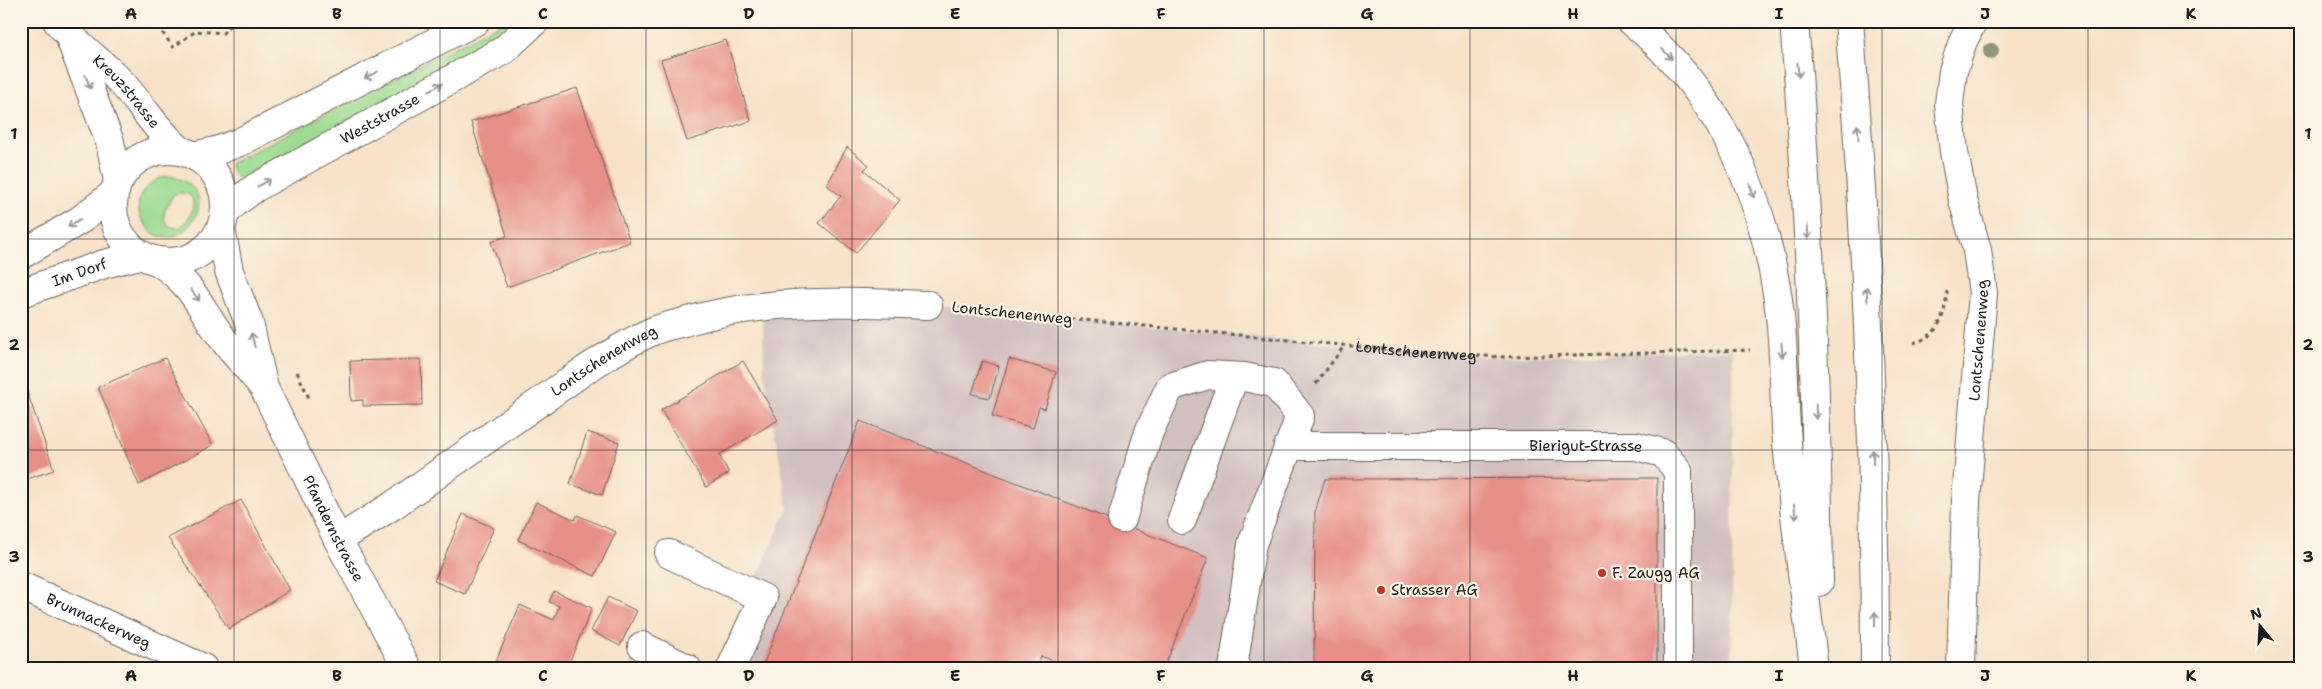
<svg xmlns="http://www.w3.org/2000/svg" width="2322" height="689" font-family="'Shantell Sans',sans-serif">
<rect width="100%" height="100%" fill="#fcf5e5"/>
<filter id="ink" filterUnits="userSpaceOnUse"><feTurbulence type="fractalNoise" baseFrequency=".02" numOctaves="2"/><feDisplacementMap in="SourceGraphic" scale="10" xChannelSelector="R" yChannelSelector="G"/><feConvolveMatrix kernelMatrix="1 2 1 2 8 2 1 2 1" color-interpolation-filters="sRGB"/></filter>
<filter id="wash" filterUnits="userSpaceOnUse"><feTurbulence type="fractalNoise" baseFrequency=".0096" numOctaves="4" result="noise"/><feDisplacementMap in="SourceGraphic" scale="20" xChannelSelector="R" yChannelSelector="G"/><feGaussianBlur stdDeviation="1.12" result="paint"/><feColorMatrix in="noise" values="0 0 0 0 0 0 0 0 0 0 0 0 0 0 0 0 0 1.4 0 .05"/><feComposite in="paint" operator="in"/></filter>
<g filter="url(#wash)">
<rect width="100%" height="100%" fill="#f7e2c9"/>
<path fill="#d2bfc0" d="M762,305H928L1424,353L1504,357L1733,350L1732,668H716L788,508L764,370Z"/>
<path fill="#9cdb91" stroke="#5c7c56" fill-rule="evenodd" d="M505,21H526L373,107L239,178L236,177L230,167L231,163Z
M168,176C236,188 174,269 144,223C129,201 146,180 168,176ZM180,193L188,194L193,199C193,213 190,219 179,228L170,227L164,219L165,210L173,195Z"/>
<g id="blocks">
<path fill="#e78f89" d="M726,40L751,121L687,141L661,60Z
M577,88L630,242L507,287L491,242L507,236L471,122Z
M847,147L869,165L864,170L900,200L856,253L819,223L841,196L827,185Z
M165,358L213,445L139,485L98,387Z
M421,359L422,405L363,406V400L351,401L350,361Z
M1009,359L1056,372L1045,409L1039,407L1033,428L992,416Z
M743,361L778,420L719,455L729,473L706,487L661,410Z
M982,361L999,366L990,398L972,394Z
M21,374L54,470L21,481Z
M860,421L1208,558L1164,668H1071L1041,656L1037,668H762Z
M587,432L619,442L602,495L570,484Z
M1657,478V668H1314L1315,512L1325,479Z
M241,500L290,590L229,629L168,538Z
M536,502L575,520L577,515L616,532L595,576L518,540Z
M463,514L494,528L465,594L434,581Z
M554,591L592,608L567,668H493L520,605L554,620L559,606L549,602Z
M608,597L637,611L620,646L591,631Z"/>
</g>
</g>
<g filter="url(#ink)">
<use href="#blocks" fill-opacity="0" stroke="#696159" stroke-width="1"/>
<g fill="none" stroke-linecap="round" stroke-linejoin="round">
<defs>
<g id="minor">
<path id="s2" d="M57,21C75,44 99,59 119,80C140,102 156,130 180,150"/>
<path d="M71,41L110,142L118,181"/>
<path d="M21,255L80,220L113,194"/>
<path id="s3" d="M21,293L104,264L140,255"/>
<path id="s4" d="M1288,446H1636L1663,453L1678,471V668"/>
<path d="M1122,519L1149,432L1170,387L1208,375L1244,377L1274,383L1300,416L1252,544L1233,668"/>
<path d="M1182,520L1234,377"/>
<path id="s5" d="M338,540L392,506L585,370C607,356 628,342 651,332C661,327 673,325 684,322C763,298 846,302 928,305"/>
<path d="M669,554L763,598L731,668"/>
<path id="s6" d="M21,586L203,668"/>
<path d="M642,646L687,668"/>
<path id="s7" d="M1961,668L1966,501L1983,293L1977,250L1963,200L1954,152L1949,104L1953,71L1963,41L1973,21"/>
</g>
<g id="major">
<circle cx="169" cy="206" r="56"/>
<path d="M194,156L216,151L240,142L476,21"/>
<path id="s8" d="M225,213L235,203L255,188L504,50L535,21"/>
<path id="s9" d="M221,229L229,271L249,323L264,388L338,540L407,668"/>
<path d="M159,262C194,285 200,308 223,339C234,354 248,368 260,383"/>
</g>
<path id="highway" d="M1631,21C1715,90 1758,181 1776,287C1785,338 1783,391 1787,442C1794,517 1805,593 1814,668
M1794,21C1809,208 1817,394 1819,582
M1849,21C1867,236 1875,452 1875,668"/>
</defs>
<use href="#minor" stroke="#696159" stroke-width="30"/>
<use href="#major" stroke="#696159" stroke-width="30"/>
<use href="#highway" stroke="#696159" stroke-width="30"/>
<g stroke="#696159" stroke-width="3" stroke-dasharray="4 4" stroke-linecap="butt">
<path d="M117,21L159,28L173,47L196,31L223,33L234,21"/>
<path id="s1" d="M959,308L1424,353L1504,357L1750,350"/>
<path d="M1913,343C1939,337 1945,315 1947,291"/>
<path d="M297,372L309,398"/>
<path d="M1316,384L1344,346"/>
</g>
<use href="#minor" stroke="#fff" stroke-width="28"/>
<use href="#major" stroke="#fff" stroke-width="28"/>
<use href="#highway" stroke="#fff" stroke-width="28"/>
</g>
<circle fill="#93947d" cx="1991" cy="51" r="8"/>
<defs><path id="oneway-shaft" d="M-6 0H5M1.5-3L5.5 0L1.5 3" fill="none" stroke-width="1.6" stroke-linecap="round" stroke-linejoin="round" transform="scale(1.25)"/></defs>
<g stroke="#999">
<use href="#oneway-shaft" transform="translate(1667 54) rotate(46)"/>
<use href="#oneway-shaft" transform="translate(1798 70) rotate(85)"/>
<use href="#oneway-shaft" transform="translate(371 75) rotate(153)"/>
<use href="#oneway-shaft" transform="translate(88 82) rotate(68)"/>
<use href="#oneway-shaft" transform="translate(436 87) rotate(-29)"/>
<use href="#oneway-shaft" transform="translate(1858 132) rotate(-94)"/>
<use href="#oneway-shaft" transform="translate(264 183) rotate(-29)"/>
<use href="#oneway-shaft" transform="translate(1752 191) rotate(71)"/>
<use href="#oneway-shaft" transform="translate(74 223) rotate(148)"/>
<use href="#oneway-shaft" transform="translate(1808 232) rotate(87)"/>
<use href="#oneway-shaft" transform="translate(1867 294) rotate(-93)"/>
<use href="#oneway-shaft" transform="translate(195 295) rotate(52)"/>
<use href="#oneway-shaft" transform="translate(253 340) rotate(-103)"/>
<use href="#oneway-shaft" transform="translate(1782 350) rotate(85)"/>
<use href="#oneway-shaft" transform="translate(1816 412) rotate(88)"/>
<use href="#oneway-shaft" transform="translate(1873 457) rotate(-91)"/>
<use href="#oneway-shaft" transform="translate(1795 512) rotate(83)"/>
<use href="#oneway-shaft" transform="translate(1875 619) rotate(-90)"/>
</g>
</g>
<path fill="none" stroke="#1c1c1c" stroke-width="1" stroke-opacity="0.55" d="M234,21V668M440,21V668M646,21V668M852,21V668M1058,21V668M1264,21V668M1470,21V668M1676,21V668M1882,21V668M2088,21V668M21,239H2301M21,450H2301"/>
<g fill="#c8321e" stroke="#fcf5e5" stroke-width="2">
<circle cx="1602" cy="573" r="5"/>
<circle cx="1381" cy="590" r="5"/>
</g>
<g text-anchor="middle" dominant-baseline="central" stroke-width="4.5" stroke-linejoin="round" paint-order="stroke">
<g font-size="15" fill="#1c1c1c" stroke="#fcf5e5">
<text stroke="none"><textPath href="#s2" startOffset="99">Kreuzstrasse</textPath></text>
<text stroke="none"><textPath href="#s8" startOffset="182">Weststrasse</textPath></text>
<text stroke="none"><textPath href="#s3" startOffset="62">Im Dorf</textPath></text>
<text transform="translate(1012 313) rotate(6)">Lontschenenweg</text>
<text stroke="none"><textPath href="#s7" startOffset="328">Lontschenenweg</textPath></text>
<text stroke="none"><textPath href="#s1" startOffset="459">Lontschenenweg</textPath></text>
<text stroke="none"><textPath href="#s5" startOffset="321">Lontschenenweg</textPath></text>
<text stroke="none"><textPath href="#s4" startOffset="298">Bierigut-Strasse</textPath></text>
<text stroke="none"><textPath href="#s9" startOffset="322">Pfandernstrasse</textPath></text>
<text stroke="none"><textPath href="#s6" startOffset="85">Brunnackerweg</textPath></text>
</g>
<g font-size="15" fill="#1c1c1c" stroke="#fcf5e5" text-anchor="start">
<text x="1612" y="573">F. Zaugg AG</text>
<text x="1391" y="590">Strasser AG</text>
</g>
</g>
<rect width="2322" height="689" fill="none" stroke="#fcf5e5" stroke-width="55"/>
<g transform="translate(2260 626) rotate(342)" stroke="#fcf5e5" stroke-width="4" paint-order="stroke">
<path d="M0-4L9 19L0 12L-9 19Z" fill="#1c1c1c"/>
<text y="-8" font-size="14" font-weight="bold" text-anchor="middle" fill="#1c1c1c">N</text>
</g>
<rect x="28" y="28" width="2266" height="634" fill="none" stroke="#1c1c1c" stroke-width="2"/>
<g font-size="16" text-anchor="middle" font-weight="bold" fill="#1c1c1c">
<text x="131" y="19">A</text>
<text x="337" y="19">B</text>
<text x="543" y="19">C</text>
<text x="749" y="19">D</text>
<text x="955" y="19">E</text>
<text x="1161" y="19">F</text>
<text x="1367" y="19">G</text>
<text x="1573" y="19">H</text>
<text x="1779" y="19">I</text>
<text x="1985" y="19">J</text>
<text x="2191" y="19">K</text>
<text x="14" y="139">1</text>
<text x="2308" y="139">1</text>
<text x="14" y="350">2</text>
<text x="2308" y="350">2</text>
<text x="14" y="562">3</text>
<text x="2308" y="562">3</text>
<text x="131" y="681">A</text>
<text x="337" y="681">B</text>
<text x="543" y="681">C</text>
<text x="749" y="681">D</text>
<text x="955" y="681">E</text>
<text x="1161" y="681">F</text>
<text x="1367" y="681">G</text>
<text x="1573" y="681">H</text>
<text x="1779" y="681">I</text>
<text x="1985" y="681">J</text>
<text x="2191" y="681">K</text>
</g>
</svg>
